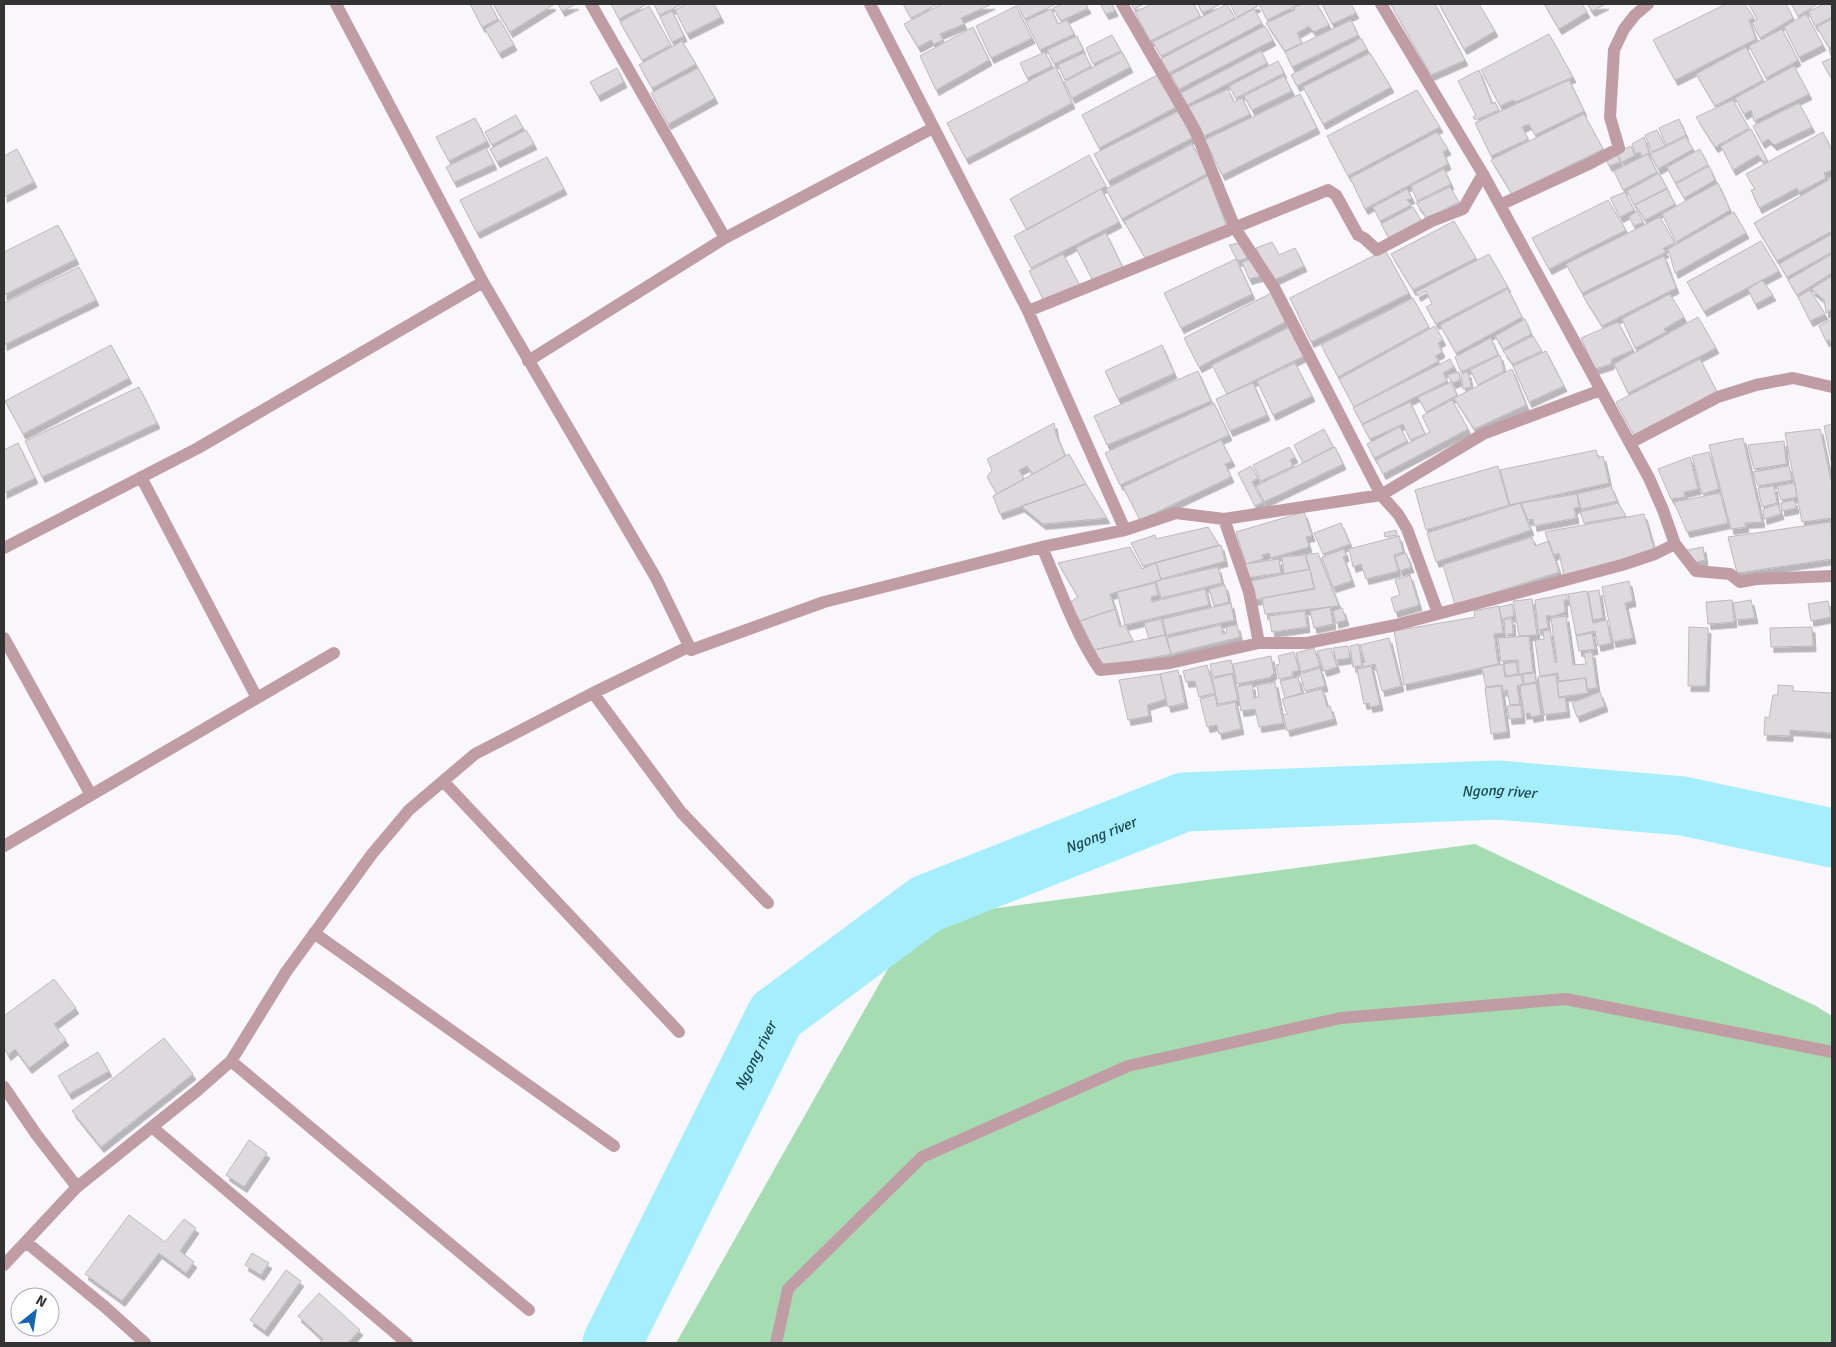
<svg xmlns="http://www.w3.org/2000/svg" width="1836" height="1347" font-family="Signika,sans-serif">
<defs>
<filter id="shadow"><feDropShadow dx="3" dy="5.5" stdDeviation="0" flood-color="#0004"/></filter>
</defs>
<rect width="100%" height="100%" fill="#f9f7fb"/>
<path fill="#a6dcb2" d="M1475,844L1816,1006L1832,1016V1343H676L916,919Z"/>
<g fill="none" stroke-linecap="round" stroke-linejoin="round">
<path stroke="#a4eefd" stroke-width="59" id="s1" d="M612,1343L776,1015L926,904L1184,802L1498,790L1683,806L1832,838"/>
</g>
<path fill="#ddd9dd" stroke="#bdbabd" filter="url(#shadow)" d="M470,4H490L498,19L482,27Z
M493,4H552L553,5L510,32Z
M558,4H576L562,11Z
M611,4H647L619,19Z
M654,4H683L659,15Z
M687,4H714L721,17L687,34L675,10Z
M903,4H938L911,18Z
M942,4H992L961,18L964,24L940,34L943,40L934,44L931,40L918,47L904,24Z
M1017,4H1056L1025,19Z
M1062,4H1086L1088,8L1061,21L1053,8Z
M1100,4H1112L1115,11L1106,14Z
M1131,4H1144L1134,9Z
M1152,4H1194L1200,16L1150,41L1135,12Z
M1198,4H1221L1202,13Z
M1227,4L1235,18L1161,56L1153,42Z
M1230,4H1256L1258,6L1237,17Z
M1259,4H1299L1267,20Z
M1302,4H1317L1329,25L1314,32L1309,26L1297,33L1302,43L1285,51L1266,23L1295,10L1293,8Z
M1322,4H1351L1356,13L1332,24Z
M1394,4H1435L1465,60L1431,75L1391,5Z
M1439,4H1479L1495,31L1464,49Z
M1544,4H1582L1587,12L1559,29Z
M1587,4H1606L1592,11Z
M1726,4H1745L1754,18L1749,20L1756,39L1675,80L1653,40Z
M1749,4H1786L1793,18L1760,38L1752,23L1757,19Z
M1791,4H1818L1798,16Z
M1824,4H1832V17L1815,26L1808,12Z
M649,6L671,45L642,60L620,22Z
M1016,6L1032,38L991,58L976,26Z
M1051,9L1058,24L1067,20L1074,34L1040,50L1026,21Z
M1254,9L1262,23L1169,73L1161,59Z
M672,11L684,36L672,42L660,17Z
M1806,14L1823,45L1799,57L1784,27Z
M1832,19V46L1829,48L1817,27Z
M500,20L514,45L499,53L485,29Z
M1351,20L1358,35L1292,67L1285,52Z
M1265,26L1273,40L1179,89L1171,75Z
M973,27L989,60L936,90L920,56Z
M1782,29L1798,60L1766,78L1749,46Z
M1549,34L1573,77L1515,102L1513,100L1500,106L1481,70Z
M1112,35L1121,51L1093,64L1086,48Z
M1077,36L1083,50L1054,64L1047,50Z
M1361,38L1367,49L1297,86L1291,75Z
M682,41L696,64L652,88L639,65Z
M1746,47L1763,80L1715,106L1696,74Z
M1832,49V79L1822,62L1832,58L1829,50Z
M1261,51L1267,63L1187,105L1181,93Z
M1045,52L1052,66L1027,78L1020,63Z
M1122,52L1130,67L1072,98L1064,82Z
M1084,53L1091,66L1065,80L1058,65Z
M1370,53L1391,87L1323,124L1303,87Z
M1278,61L1284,73L1236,98L1229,86Z
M1794,66L1809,94L1754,121L1751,110L1744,114L1735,98Z
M1056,67L1072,103L966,159L947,123Z
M617,68L624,82L598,96L590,82Z
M698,68L715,98L668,124L651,93Z
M1479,70L1492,104L1495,102L1499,110L1475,120L1473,117L1476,115L1458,81Z
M1159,74L1176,107L1099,148L1082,115Z
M1284,76L1292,91L1252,110L1244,96Z
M1569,80L1584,111L1535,135L1529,124L1522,127L1528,139L1491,156L1475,123Z
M1228,89L1234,102L1242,98L1250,114L1204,136L1189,107Z
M1417,90L1440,127L1348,176L1327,136Z
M1300,94L1317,128L1222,175L1205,140Z
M1733,100L1749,128L1715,147L1696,117Z
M1799,103L1812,127L1774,145L1768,139L1762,143L1753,126Z
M1179,111L1192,138L1108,181L1094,154Z
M1584,114L1603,149L1512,194L1491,160Z
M516,115L523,128L492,145L485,132Z
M475,118L487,141L449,161L436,137Z
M1679,119L1686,135L1666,145L1659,128Z
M1751,129L1767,160L1764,162L1758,155L1733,170L1721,146Z
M526,130L534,144L497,162L490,149Z
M1657,130L1665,146L1652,152L1645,135Z
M1437,132L1448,149L1443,152L1448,164L1365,209L1350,178Z
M1823,132L1832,151V170L1824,173L1826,178L1799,192L1797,188L1759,208L1751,190L1755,189L1746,174Z
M1644,137L1649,153L1642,157L1640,152L1635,154L1632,144Z
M1686,137L1693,149L1658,169L1650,154Z
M1192,144L1208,173L1122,219L1106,189Z
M1631,146L1635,155L1622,162L1617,152Z
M486,148L494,164L454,182L446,167Z
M17,149L34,182L4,197V156Z
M1700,149L1708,165L1675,183L1667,167Z
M1616,152L1620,162L1609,166L1605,157Z
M1648,154L1657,172L1623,190L1614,171Z
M1089,155L1106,186L1027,230L1010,199Z
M547,157L564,189L477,233L460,200Z
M1709,166L1715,180L1684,198L1676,184Z
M1444,169L1451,184L1417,201L1411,186Z
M1659,173L1667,188L1634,205L1627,191Z
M1208,176L1228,230L1147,261L1124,221Z
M1832,178V231L1777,261L1754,223Z
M1718,183L1730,210L1676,242L1662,214Z
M1450,187L1459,202L1427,218L1416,203Z
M1101,189L1119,222L1031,268L1014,236Z
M1407,189L1412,198L1407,200L1411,205L1380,221L1373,207Z
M1667,189L1675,204L1645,220L1635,205Z
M1625,192L1634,210L1620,217L1610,198Z
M1608,200L1626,230L1549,269L1532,238Z
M1413,207L1422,222L1389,238L1381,224Z
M1637,211L1643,222L1634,226L1629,217Z
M1734,212L1746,233L1675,273L1668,249Z
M1660,217L1675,243L1663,248L1666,252L1582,293L1566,264Z
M1454,221L1476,258L1413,290L1391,254Z
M58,225L76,259L4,295V252Z
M1106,233L1123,268L1094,283L1076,248Z
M1832,234V252L1787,277L1779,264Z
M1761,241L1779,271L1704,311L1687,282Z
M1272,242L1279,255L1295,248L1304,266L1272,281L1256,248Z
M1240,243L1247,258L1238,261L1229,245Z
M1385,250L1409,293L1311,342L1290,298Z
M1063,254L1080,286L1045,303L1029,271Z
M1489,254L1508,287L1436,324L1426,307L1432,304L1426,291L1418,296L1416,292Z
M1832,254V273L1797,295L1788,280Z
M1664,256L1676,288L1602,326L1583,296Z
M1236,259L1252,294L1181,328L1164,293Z
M1252,259L1260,276L1249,279L1242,262Z
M79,267L96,300L4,345V303Z
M1832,276V309L1826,313L1824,300L1811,289Z
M1762,280L1773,295L1755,304L1748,289Z
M1508,289L1522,317L1456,353L1440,325Z
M1810,290L1825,314L1810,321L1798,297Z
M1271,293L1285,322L1199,367L1184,338Z
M1670,294L1684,317L1664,329L1666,332L1635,348L1622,319Z
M1413,298L1429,327L1338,377L1321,345Z
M1698,317L1716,348L1628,393L1614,364Z
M1525,319L1531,334L1503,349L1495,336Z
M1832,319V345L1829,340L1826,341L1819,326Z
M1618,322L1633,350L1612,359L1611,364L1595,369L1581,338Z
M1292,326L1306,355L1227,394L1212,365Z
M1435,326L1443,340L1438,343L1442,352L1435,356L1439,361L1354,407L1339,379Z
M1533,336L1542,351L1513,364L1503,351Z
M1491,338L1498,355L1461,372L1455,357Z
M111,345L129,378L23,434L5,401Z
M1162,345L1174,373L1118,399L1105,371Z
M1546,351L1564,386L1529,402L1513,366Z
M1500,355L1504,371L1478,385L1470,370Z
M1450,359L1454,367L1443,373L1447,381L1362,424L1353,408Z
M1700,359L1717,392L1635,437L1616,402Z
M1295,363L1312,396L1273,415L1257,381Z
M1512,369L1526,405L1474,429L1454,398Z
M1198,371L1211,401L1107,445L1094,416Z
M1459,372L1460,380L1453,383L1447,375Z
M1468,372L1471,387L1463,389L1461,374Z
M1451,382L1457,395L1426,412L1418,397Z
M1253,383L1267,415L1230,431L1216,399Z
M139,387L157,423L42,477L25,441Z
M1452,400L1468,429L1383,474L1376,460L1430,432L1422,416Z
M1410,402L1425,434L1410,440L1403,424L1370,439L1362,425Z
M1214,403L1229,435L1120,485L1105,453Z
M1054,423L1056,434L1065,456L1033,474L1027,466L1019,470L1024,479L997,494L987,477L992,470L987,459Z
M1832,424V465L1824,426Z
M1400,427L1407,441L1374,458L1367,444Z
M1324,429L1333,447L1303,463L1294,445Z
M1820,429L1832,485V518L1802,522L1785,433Z
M1743,438L1762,522L1745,523L1746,527L1731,529L1709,445Z
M1221,440L1232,461L1225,464L1231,477L1140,520L1123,487Z
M1784,441L1786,464L1754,469L1748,445Z
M18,443L35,478L4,493V450Z
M1289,447L1295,457L1290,460L1293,466L1261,481L1253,465Z
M1335,447L1343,464L1264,502L1256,486Z
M1596,450L1598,458L1603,456L1609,483L1510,505L1500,470Z
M1709,452L1719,489L1702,494L1692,456Z
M1069,454L1086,484L1000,514L993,496Z
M1690,457L1698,489L1684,492L1685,497L1671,499L1658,469Z
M1251,466L1258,478L1252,482L1263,502L1255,506L1238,473Z
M1498,466L1509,505L1426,530L1415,490Z
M1789,466L1792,480L1758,486L1753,472Z
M1795,483L1797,497L1781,500L1777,486Z
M1086,484L1107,518L1043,524L1021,506Z
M1611,486L1617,501L1581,509L1577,494Z
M1774,486L1777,503L1762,507L1758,488Z
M1720,493L1728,523L1687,532L1674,502Z
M1577,494L1579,507L1574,508L1576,518L1534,526L1533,519L1528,520L1521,503Z
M1794,500L1796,508L1782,511L1781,503Z
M1520,503L1531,530L1436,562L1427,533Z
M1618,503L1626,516L1584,523L1580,512Z
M1778,504L1781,514L1764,519L1763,509Z
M1304,512L1312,536L1306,537L1309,547L1271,558L1269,553L1262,555L1263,559L1246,564L1236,532Z
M1644,514L1655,552L1564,576L1559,553L1553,555L1545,532Z
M1831,522L1832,559L1737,573L1728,537Z
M1341,523L1350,544L1323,554L1314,533Z
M1208,527L1219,545L1143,566L1131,543L1155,535L1156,539Z
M1396,530L1397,535L1385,537L1384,533Z
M1399,536L1403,552L1394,555L1398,571L1366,579L1361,564L1353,567L1349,549Z
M1532,537L1535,546L1549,541L1559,572L1455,605L1443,565Z
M1221,545L1225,561L1161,579L1156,563Z
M1130,547L1142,569L1156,563L1161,580L1110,594L1115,609L1080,621L1069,603L1078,597L1058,563Z
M1703,547L1705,560L1691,563L1687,550Z
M1344,549L1346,556L1343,557L1352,581L1333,587L1322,557Z
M1318,553L1339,606L1265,614L1262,598L1315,589L1306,555Z
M1406,553L1411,567L1400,571L1395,557Z
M1305,555L1309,569L1284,574L1282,557Z
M1279,559L1281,573L1247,578L1245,564Z
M1218,567L1222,583L1161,598L1156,581Z
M1310,569L1314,588L1254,600L1251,581Z
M1410,575L1419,605L1395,612L1391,598L1400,595L1395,580Z
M1629,581L1633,601L1625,603L1633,638L1613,642L1602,587Z
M1155,583L1158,595L1151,597L1152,602L1205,589L1209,605L1125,625L1117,592Z
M1225,585L1229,602L1214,606L1209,589Z
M1599,590L1603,618L1593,620L1588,592Z
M1587,591L1593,623L1607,620L1611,643L1598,646L1595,631L1576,635L1568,594Z
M1567,594V600H1564L1565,612L1551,617L1550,615L1546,616L1548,628L1538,630L1535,600Z
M1532,599L1537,635L1519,636L1513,601Z
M1732,600L1734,622L1708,624L1706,602Z
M1751,600L1755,618L1736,620L1733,603Z
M1828,601L1831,617L1811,621L1808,604Z
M1231,603L1234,620L1166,635L1163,619Z
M1512,604L1514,616L1502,619L1499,607Z
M1499,606L1503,633L1494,634L1498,664L1404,685L1394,631L1475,617L1474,611Z
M1330,607L1333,624L1314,628L1310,611Z
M1342,608L1346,620L1336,623L1333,611Z
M1115,609L1120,627L1125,625L1133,641L1094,650L1080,621Z
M1305,611L1307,627L1272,632L1269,616Z
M1566,616L1573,665L1586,664L1584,653L1592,652L1597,688L1587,689L1586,678L1559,681L1558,673L1540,676L1535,640L1544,639L1543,631L1550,630L1555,662H1557L1551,618Z
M1161,619L1165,635L1149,639L1144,623Z
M1504,619H1512L1513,634H1505Z
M1221,625L1223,634L1227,633L1226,627L1237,625L1240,637L1171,654L1167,638Z
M1689,627L1708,628L1706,686H1688Z
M1812,627L1813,646L1771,647L1770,628Z
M1592,633L1595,649L1579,651L1576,636Z
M1165,635L1171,654L1102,667L1094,650Z
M1529,636L1533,672L1519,674L1518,660L1501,661L1498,638Z
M1389,638L1401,686L1382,691L1375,664L1363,667L1362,663L1365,662L1360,645Z
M1359,644L1362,666L1353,667L1350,646Z
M1348,646L1350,658L1336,660L1333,648Z
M1314,648L1320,666L1301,672L1296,653Z
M1331,648L1337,667L1324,671L1317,651Z
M1294,652L1299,670L1292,672L1293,676L1279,679L1276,665L1280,664L1278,656Z
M1271,656L1274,674L1271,675L1272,677L1237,684L1233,664Z
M1231,660L1234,673L1213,677L1210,664Z
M1516,662L1518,674L1506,676L1504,664Z
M1503,664L1505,677L1521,675L1523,684L1517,686L1520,704L1510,705L1507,690L1503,691L1502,685L1486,687L1482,668Z
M1207,665L1215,693L1199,697L1195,681L1186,682L1183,671Z
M1371,666L1380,705L1370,707L1369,703L1364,704L1357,669Z
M1320,668L1325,686L1305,691L1300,674Z
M1178,670L1185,703L1168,707L1160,674Z
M1535,673L1536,682L1524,684L1523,674Z
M1160,674L1166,699L1147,705L1149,716L1128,720L1119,680Z
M1232,674L1238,700L1218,704L1212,679Z
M1556,675L1559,698L1565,697L1567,712L1544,715L1538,677Z
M1298,677L1302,693L1285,698L1280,681Z
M1585,678L1588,693L1559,697L1557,682Z
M1275,682L1283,723L1259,727L1255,709L1241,711L1237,687L1252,684L1254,698L1259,697L1257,685Z
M1536,683L1541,715L1531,717L1530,713L1524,714L1520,686Z
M1778,685L1793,686V691L1832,693V733L1790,730V736L1764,735L1765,717L1769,718L1773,695H1778Z
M1501,686L1507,732L1491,734L1485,688Z
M1322,689L1327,707L1330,706L1334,719L1287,731L1283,715L1287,714L1282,699Z
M1600,692L1605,706L1577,717L1572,703Z
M1215,695L1217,706L1235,702L1241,729L1219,734L1217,725L1207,727L1200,699Z
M1521,705L1522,718L1509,719L1507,706Z
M54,979L76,1008L54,1024L66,1040L29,1068L15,1049L8,1055L4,1048V1016Z
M164,1038L193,1074L101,1147L72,1111Z
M98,1052L109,1071L69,1094L58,1076Z
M249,1140L267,1153L244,1187L226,1175Z
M129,1215L165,1242L184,1219L196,1228L180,1251L194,1262L186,1273L159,1253L122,1301L85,1274Z
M252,1253L269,1263L261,1275L245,1265Z
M286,1270L301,1281L265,1331L250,1320Z
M319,1293L360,1330L348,1343H319L323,1339L298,1316Z"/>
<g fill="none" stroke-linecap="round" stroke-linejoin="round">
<path stroke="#c09da4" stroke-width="12" d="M336,4L483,282L656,578L691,650
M591,4L725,238
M870,4L1028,311L1125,530
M1122,4L1195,130L1235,228L1275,289L1381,495L1398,514L1407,529L1438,613
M1381,4L1483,174L1649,478L1663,510L1675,544L1696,571L1730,574L1740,582L1756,579L1832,576
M1500,205L1591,163L1619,148L1610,117L1614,50L1624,29L1635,15L1648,4
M1028,311L1328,190L1336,195L1358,235L1364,238L1377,250L1432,221L1463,209L1483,174
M528,361L725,238L933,128
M1630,443L1718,397L1756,385L1793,378L1832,387
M141,477L257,698
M1224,519L1249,592L1259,643
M1042,547C1060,589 1075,633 1100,670L1170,663L1259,643H1307L1396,625L1622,565L1655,554L1675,544
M4,548L198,448L483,282
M4,638L91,795
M593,693L681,812L768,903
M443,781L679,1032
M4,846L334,653
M314,933L614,1146
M231,1061L529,1310
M4,1087L36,1134L77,1187L4,1265
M152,1127L407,1343
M77,1187L198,1090L231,1061L286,972L372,854L409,810L475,754L593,693L688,647L691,650L824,602L1042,547L1125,530L1176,513L1224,519L1381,495L1483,434L1601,390
M26,1242L105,1307L145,1343
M776,1343L788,1289L922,1157L1128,1066L1341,1018L1566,999L1832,1052"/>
</g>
<g text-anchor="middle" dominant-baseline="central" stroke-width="4" stroke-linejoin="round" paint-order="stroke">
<g font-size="15" font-style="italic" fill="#1b474f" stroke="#fff">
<text stroke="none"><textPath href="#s1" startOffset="1146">Ngong river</textPath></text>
<text stroke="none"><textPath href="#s1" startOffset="741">Ngong river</textPath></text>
<text stroke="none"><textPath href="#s1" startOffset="321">Ngong river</textPath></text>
</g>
</g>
<rect width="1836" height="1347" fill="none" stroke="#333334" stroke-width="10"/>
<g transform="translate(35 1312) rotate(30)"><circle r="24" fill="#ffffff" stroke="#adadae"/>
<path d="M0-4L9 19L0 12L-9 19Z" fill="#1465b3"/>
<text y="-8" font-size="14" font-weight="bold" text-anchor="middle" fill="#333334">N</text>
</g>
</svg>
